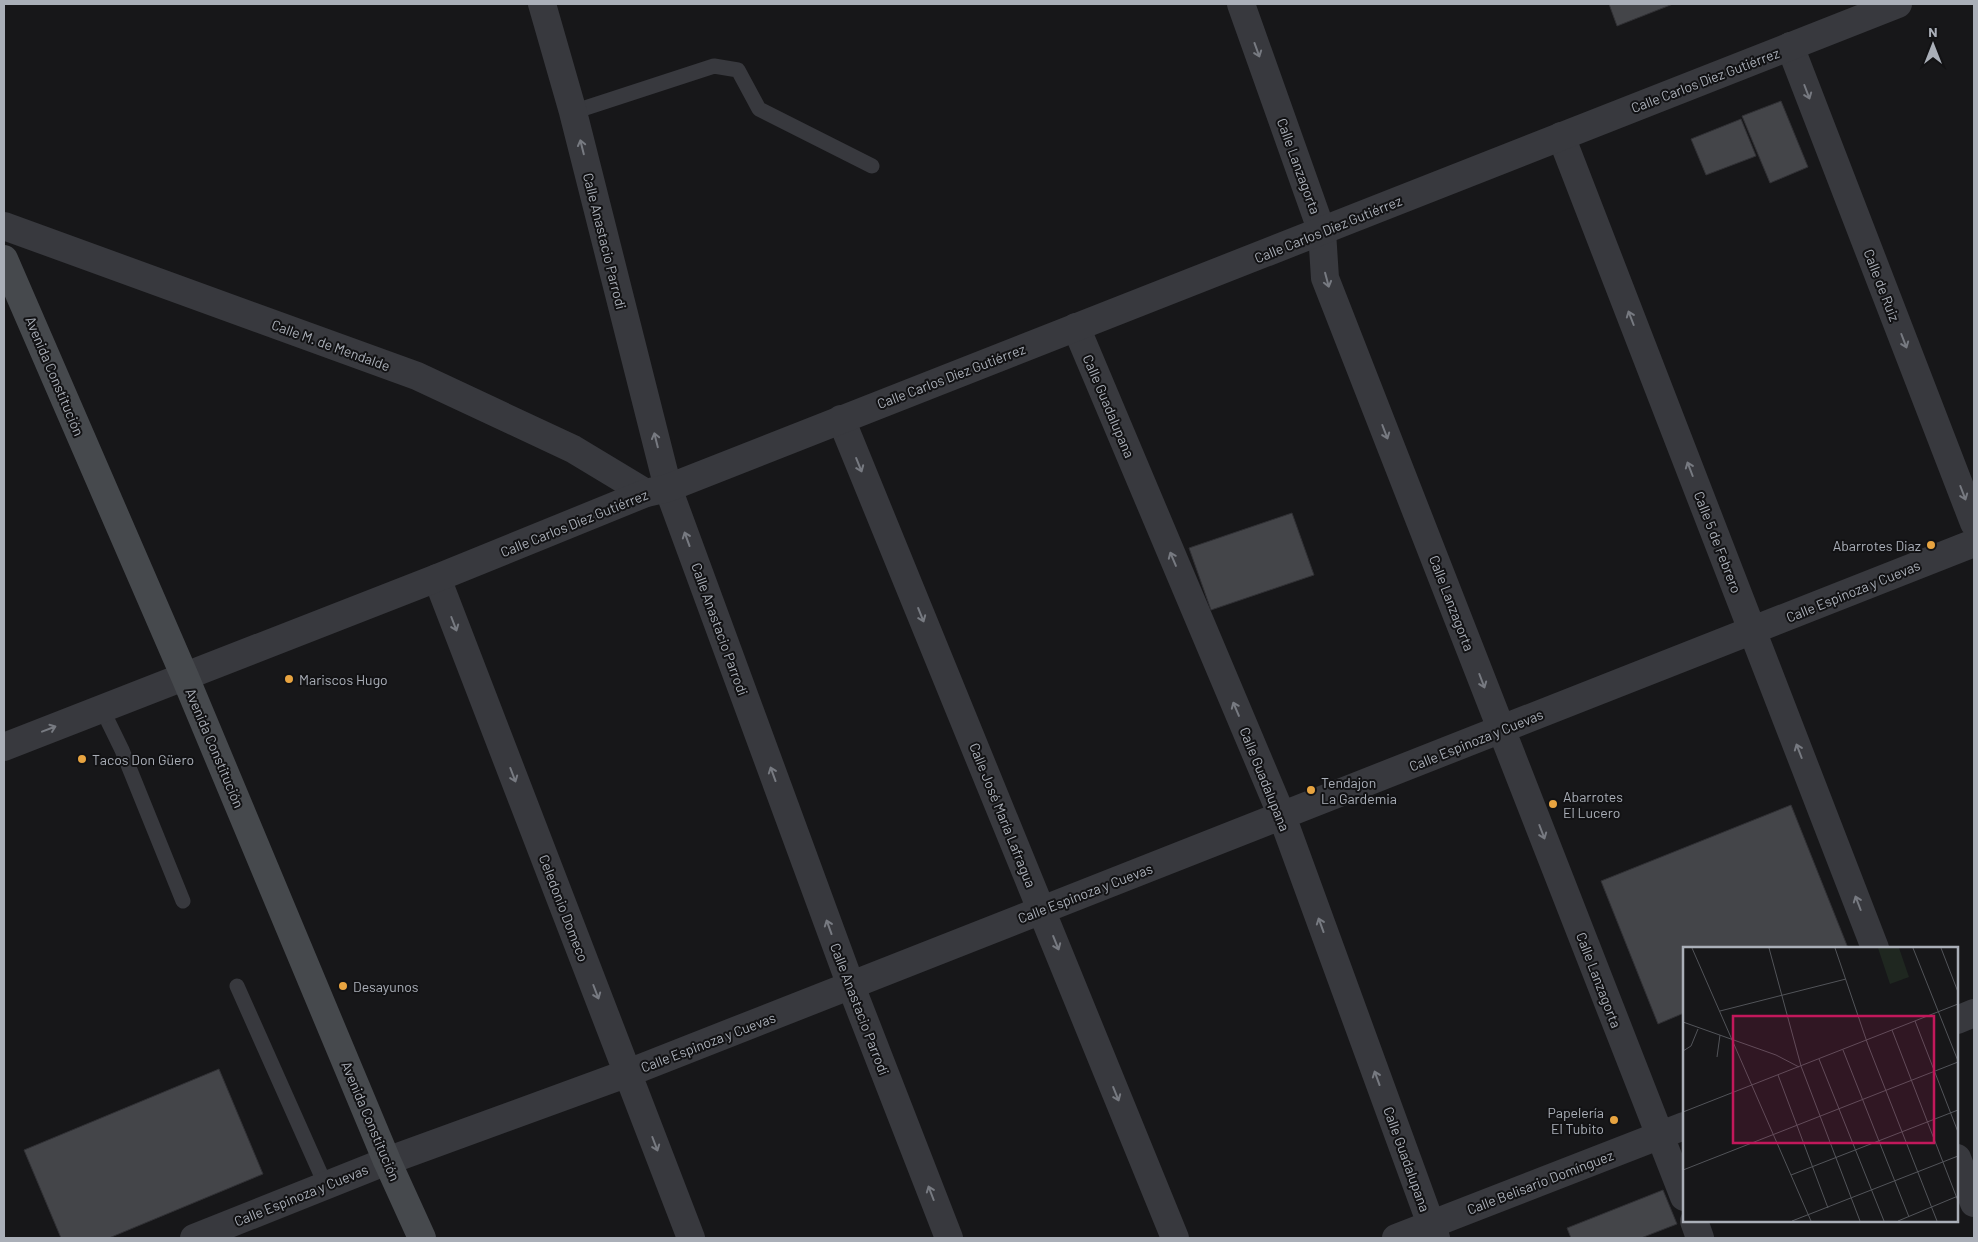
<svg xmlns="http://www.w3.org/2000/svg" width="1978" height="1242" font-family="Barlow,sans-serif">
<rect width="100%" height="100%" fill="#171719"/>
<path fill="#444549" stroke="#313135" d="M1609,4H1673L1617,26Z
M1781,101L1808,167L1770,183L1742,116Z
M1741,119L1756,156L1706,175L1691,139Z
M1292,513L1314,575L1211,610L1189,548Z
M1791,805L1848,948H1684V1013L1658,1024L1601,881Z
M219,1069L263,1174L109,1238H61L24,1150Z
M1663,1190L1677,1224L1641,1238H1571L1567,1228Z"/>
<g fill="none" stroke-linecap="round" stroke-linejoin="round">
<path stroke="#38393e" stroke-width="15" d="M573,112L714,66L738,70L759,109L872,166
M102,709L122,750L183,901
M237,986L326,1186"/>
<path stroke="#38393e" stroke-width="28" d="M542,4L573,112L668,488L851,986L949,1238
M1241,4L1322,232L1325,278L1684,1197
M1790,46L1974,523
M1561,136L1875,948
M4,226L417,376L573,449L646,493
M1076,327L1282,816L1436,1238
M841,419L1175,1238
M437,578L691,1238
M1957,1020L1974,1013
M1957,1158L1974,1203
M1694,1221L1700,1238
M194,1238L387,1161L628,1073L1974,543
M1396,1238L1684,1126"/>
<path stroke="#38393e" stroke-width="28" d="M4,747L437,578L646,493L668,488L1898,4"/>
<path stroke="#46494d" stroke-width="28" d="M4,259L185,677L387,1161L422,1238"/>
</g>
<defs><path id="oneway-shaft" d="M-6 0H5M1.5-3L5.5 0L1.5 3" fill="none" stroke-width="1.6" stroke-linecap="round" stroke-linejoin="round" transform="scale(1.25)"/></defs>
<g stroke="#777a81">
<use href="#oneway-shaft" transform="translate(1257 50) rotate(70)"/>
<use href="#oneway-shaft" transform="translate(1807 92) rotate(69)"/>
<use href="#oneway-shaft" transform="translate(582 147) rotate(-104)"/>
<use href="#oneway-shaft" transform="translate(1327 280) rotate(75)"/>
<use href="#oneway-shaft" transform="translate(1631 318) rotate(-111)"/>
<use href="#oneway-shaft" transform="translate(1904 341) rotate(69)"/>
<use href="#oneway-shaft" transform="translate(1385 432) rotate(69)"/>
<use href="#oneway-shaft" transform="translate(656 440) rotate(-104)"/>
<use href="#oneway-shaft" transform="translate(859 465) rotate(68)"/>
<use href="#oneway-shaft" transform="translate(1690 469) rotate(-111)"/>
<use href="#oneway-shaft" transform="translate(1963 493) rotate(69)"/>
<use href="#oneway-shaft" transform="translate(687 539) rotate(-110)"/>
<use href="#oneway-shaft" transform="translate(1173 559) rotate(-113)"/>
<use href="#oneway-shaft" transform="translate(921 615) rotate(68)"/>
<use href="#oneway-shaft" transform="translate(454 624) rotate(69)"/>
<use href="#oneway-shaft" transform="translate(1482 681) rotate(69)"/>
<use href="#oneway-shaft" transform="translate(1236 709) rotate(-113)"/>
<use href="#oneway-shaft" transform="translate(49 729) rotate(-21)"/>
<use href="#oneway-shaft" transform="translate(1799 751) rotate(-111)"/>
<use href="#oneway-shaft" transform="translate(773 774) rotate(-110)"/>
<use href="#oneway-shaft" transform="translate(513 775) rotate(69)"/>
<use href="#oneway-shaft" transform="translate(1542 832) rotate(69)"/>
<use href="#oneway-shaft" transform="translate(1858 903) rotate(-111)"/>
<use href="#oneway-shaft" transform="translate(1321 925) rotate(-110)"/>
<use href="#oneway-shaft" transform="translate(829 927) rotate(-110)"/>
<use href="#oneway-shaft" transform="translate(1056 943) rotate(68)"/>
<use href="#oneway-shaft" transform="translate(596 992) rotate(69)"/>
<use href="#oneway-shaft" transform="translate(1377 1078) rotate(-110)"/>
<use href="#oneway-shaft" transform="translate(1116 1094) rotate(68)"/>
<use href="#oneway-shaft" transform="translate(655 1144) rotate(69)"/>
<use href="#oneway-shaft" transform="translate(931 1193) rotate(-111)"/>
</g>
<g fill="#e8a440" stroke="#121214" stroke-width="2">
<circle cx="1931" cy="545" r="5"/>
<circle cx="289" cy="679" r="5"/>
<circle cx="82" cy="759" r="5"/>
<circle cx="1311" cy="790" r="5"/>
<circle cx="1553" cy="804" r="5"/>
<circle cx="343" cy="986" r="5"/>
<circle cx="1614" cy="1120" r="5"/>
</g>
<g text-anchor="middle" dominant-baseline="central" stroke-width="4" stroke-linejoin="round" paint-order="stroke">
<g font-size="14" fill="#aaafb8" stroke="#121214">
<text transform="translate(1705 80) rotate(-21)">Calle Carlos Díez Gutiérrez</text>
<text transform="translate(1299 166) rotate(70)">Calle Lanzagorta</text>
<text transform="translate(1328 229) rotate(-22)">Calle Carlos Díez Gutiérrez</text>
<text transform="translate(605 241) rotate(76)">Calle Anastacio Parrodi</text>
<text transform="translate(1882 285) rotate(69)">Calle de Ruiz</text>
<text transform="translate(331 345) rotate(20)">Calle M. de Mendalde</text>
<text transform="translate(55 376) rotate(67)">Avenida Constitución</text>
<text transform="translate(951 376) rotate(-21)">Calle Carlos Díez Gutiérrez</text>
<text transform="translate(1109 406) rotate(67)">Calle Guadalupana</text>
<text transform="translate(574 523) rotate(-22)">Calle Carlos Díez Gutiérrez</text>
<text transform="translate(1718 542) rotate(69)">Calle 5 de Febrero</text>
<text transform="translate(1853 591) rotate(-22)">Calle Espinoza y Cuevas</text>
<text transform="translate(1452 603) rotate(69)">Calle Lanzagorta</text>
<text transform="translate(720 629) rotate(70)">Calle Anastacio Parrodi</text>
<text transform="translate(1476 740) rotate(-22)">Calle Espinoza y Cuevas</text>
<text transform="translate(215 748) rotate(67)">Avenida Constitución</text>
<text transform="translate(1265 779) rotate(68)">Calle Guadalupana</text>
<text transform="translate(1003 815) rotate(68)">Calle José María Lafragua</text>
<text transform="translate(1085 893) rotate(-21)">Calle Espinoza y Cuevas</text>
<text transform="translate(564 908) rotate(69)">Celedonio Domeco</text>
<text transform="translate(1599 980) rotate(69)">Calle Lanzagorta</text>
<text transform="translate(860 1009) rotate(69)">Calle Anastacio Parrodi</text>
<text transform="translate(708 1042) rotate(-21)">Calle Espinoza y Cuevas</text>
<text transform="translate(371 1121) rotate(67)">Avenida Constitución</text>
<text transform="translate(1407 1159) rotate(70)">Calle Guadalupana</text>
<text transform="translate(1540 1182) rotate(-21)">Calle Belisario Domínguez</text>
<text transform="translate(301 1195) rotate(-22)">Calle Espinoza y Cuevas</text>
</g>
<g font-size="14" fill="#aaafb8" stroke="#121214" text-anchor="start">
<text x="1921" y="545" text-anchor="end">Abarrotes Diaz</text>
<text x="299" y="679">Mariscos Hugo</text>
<text x="92" y="759">Tacos Don Güero</text>
<text x="1321" y="782">Tendajon<tspan x="1321" dy="16">La Gardemia</tspan></text>
<text x="1563" y="796">Abarrotes<tspan x="1563" dy="16">El Lucero</tspan></text>
<text x="353" y="986">Desayunos</text>
<text x="1604" y="1112" text-anchor="end">Papelería<tspan x="1604" dy="16">El Tubito</tspan></text>
</g>
</g>
<g transform="translate(1683 947)">
<rect width="275" height="275" fill="#171719"/>
<path d="M195,1H216L226,30L207,37Z" fill="#1f2720"/>
<path fill="none" stroke="#525459" stroke-width="1" d="M9,1L128,274M86,1L118,119L177,274M152,1L185,98L254,274M230,1L275,114M258,1L275,45M37,64L163,32M232,74L275,185M0,75L93,108L116,120M209,83L275,254M160,103L226,270M0,104L8,99L15,82M34,110L37,88M136,112L201,274M95,128L145,261M0,165L275,57M0,223L275,115M108,228L275,163M109,274L275,209M215,274L275,249"/>
<path fill="#c2185b" fill-opacity="0.15" stroke="#c2185b" stroke-width="2.5" d="M50,69H251V196H50Z"/>
<rect width="275" height="275" fill="none" stroke="#aaafb8" stroke-width="2.5"/>
</g>
<rect width="1978" height="1242" fill="none" stroke="#aaafb8" stroke-width="10"/>
<g transform="translate(1933 45)" stroke="#121214" stroke-width="4" paint-order="stroke">
<path d="M0-4L9 19L0 12L-9 19Z" fill="#aaafb8"/>
<text y="-8" font-size="14" font-weight="bold" text-anchor="middle" fill="#aaafb8">N</text>
</g>
</svg>
